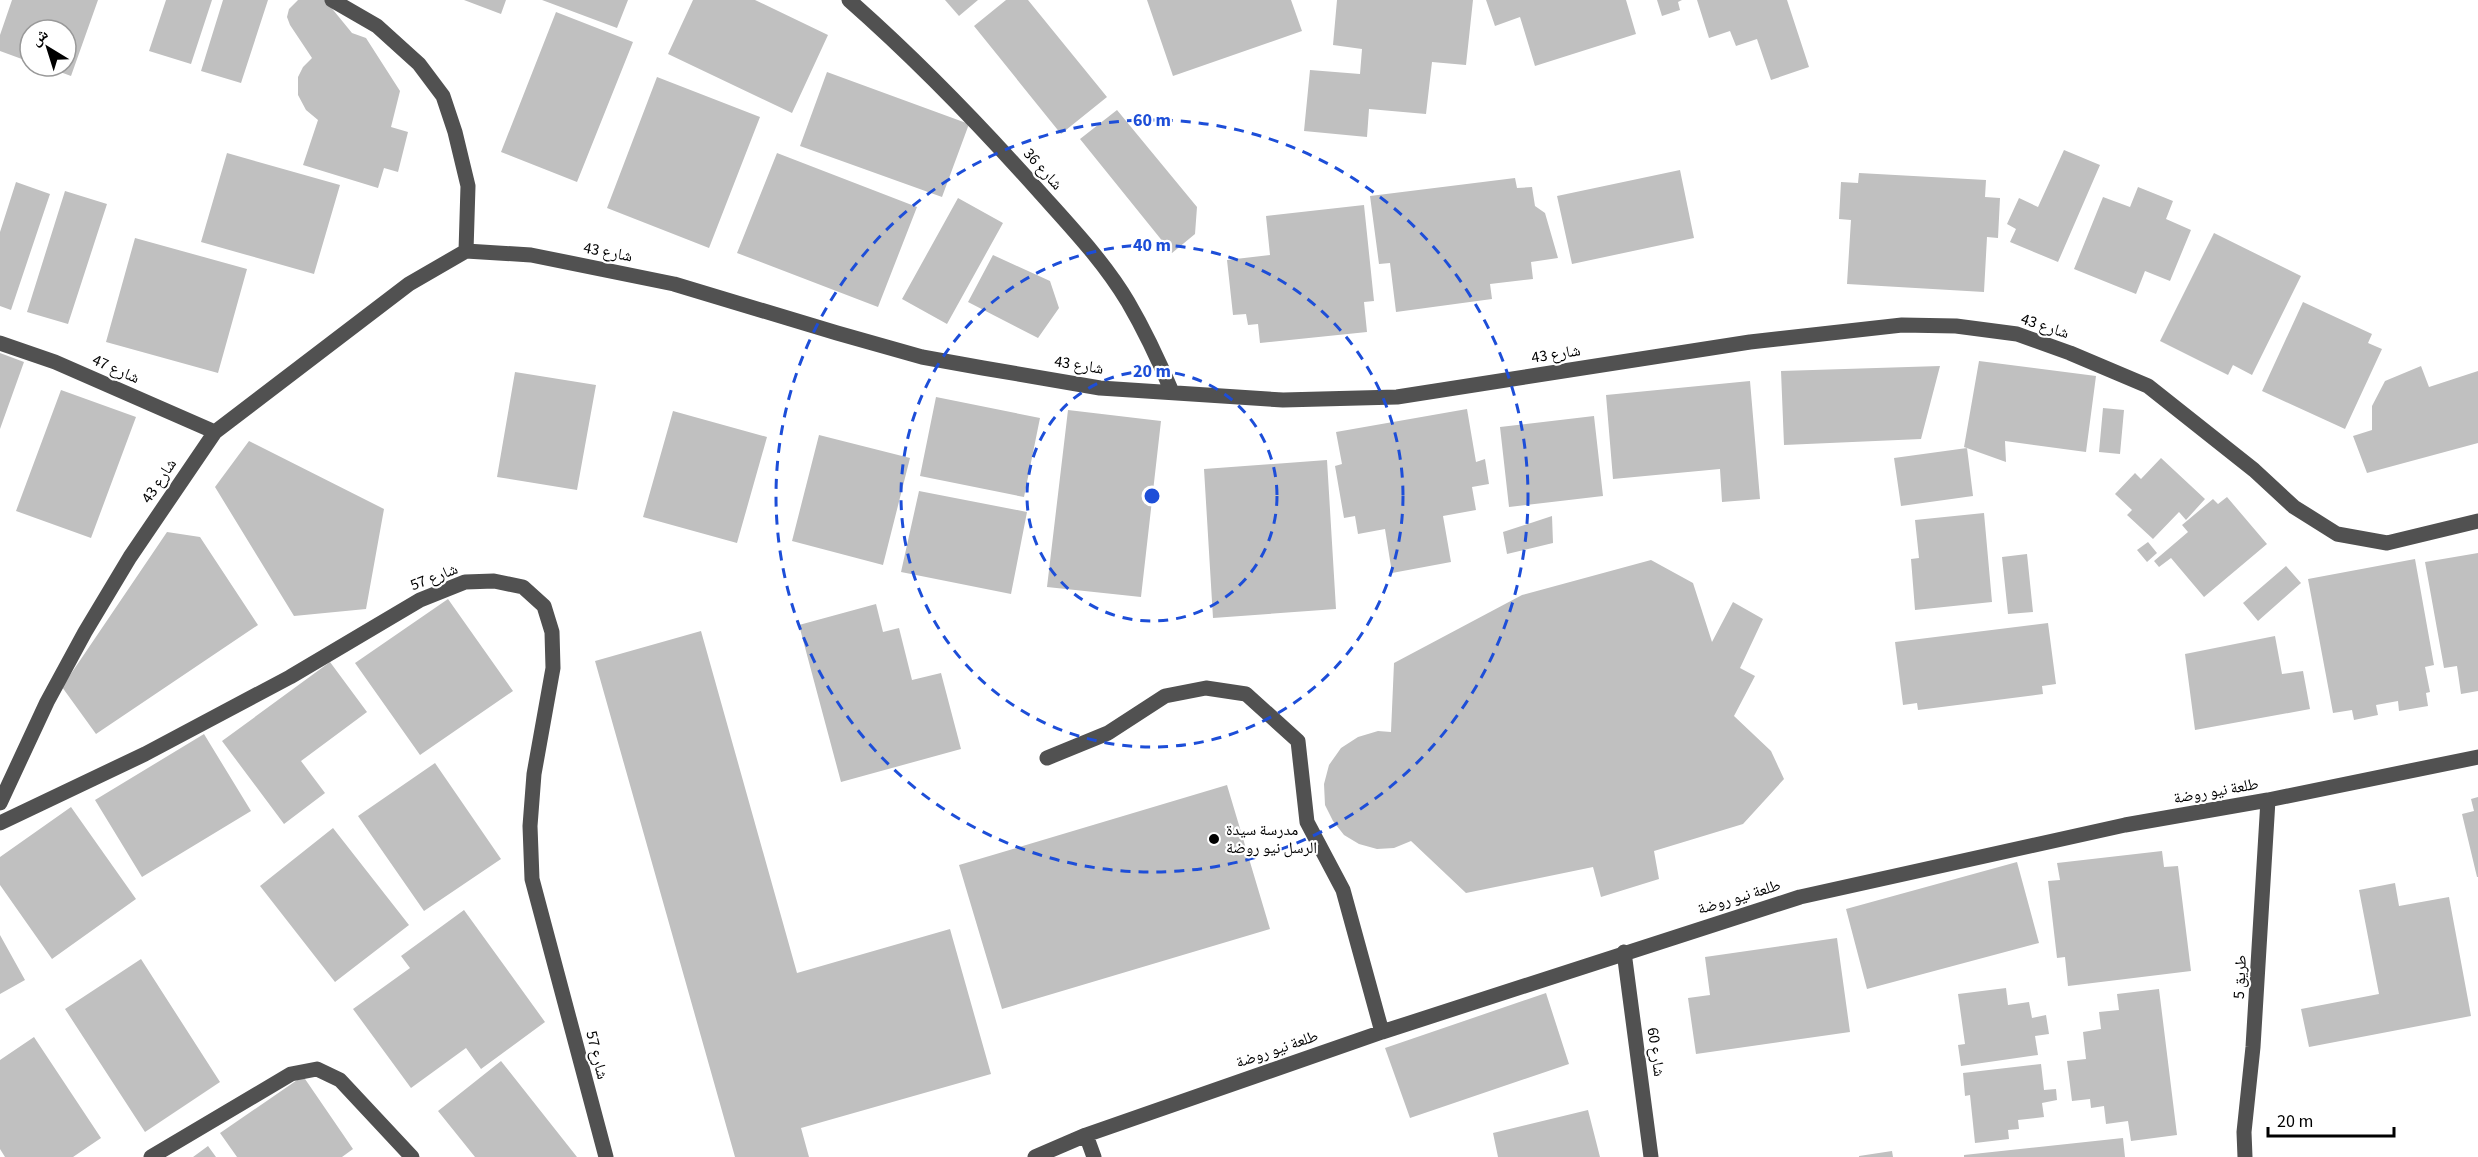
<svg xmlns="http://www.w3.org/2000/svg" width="2478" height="1157" font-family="'Source Sans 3','Noto Naskh Arabic',sans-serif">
<rect width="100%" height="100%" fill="#fff"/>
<path fill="#c0c0c0" d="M12,0H98L71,76L44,66H66V30H30V62L0,51V35Z
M166,0H212L191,64L149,51Z
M223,0H268L241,83L201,71Z
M298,0H325L352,33L366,38L400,91L391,127L408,132L398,172L384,168L378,188L303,165L318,120L306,110L298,95V77L303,67L312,58L290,25L287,17L289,9Z
M464,0H506L501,14Z
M542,0H628L617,28Z
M693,0H755L828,35L792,113L668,54Z
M945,0H978L959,16Z
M1006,0H1028L1107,97L1061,134L974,26Z
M1147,0H1291L1302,31L1173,76Z
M1337,0H1473L1466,65L1432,62L1426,114L1369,109L1367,137L1304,131L1310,70L1360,74L1362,49L1333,45Z
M1486,0H1626L1636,34L1535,66L1520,17L1495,26Z
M1657,0H1682L1678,2L1680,10L1662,16Z
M1697,0H1787L1809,67L1771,80L1757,39L1736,46L1730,31L1709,38Z
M556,12L633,42L577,182L501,152Z
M827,72L969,124L942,197L800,146Z
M657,77L760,117L709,248L607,208Z
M1117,110L1197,207L1195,234L1172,253L1080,139Z
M2064,150L2100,165L2058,262L2010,242L2016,229L2007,224L2019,198L2038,207Z
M227,153L340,185L314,274L201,242Z
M777,153L917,207L878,307L737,253Z
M1680,170L1694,238L1572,264L1557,196Z
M1859,173L1986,180L1985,197L2000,198L1998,238L1987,237L1984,292L1847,284L1851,220L1839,219L1841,182L1858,183Z
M1515,178L1517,188L1532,187L1535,206L1545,213L1558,258L1531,262L1533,279L1490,284L1492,299L1396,312L1390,263L1379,264L1370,196Z
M16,182L50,194L11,310L0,306V232Z
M2138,187L2173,201L2166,219L2191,230L2170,281L2145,271L2136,294L2074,269L2103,197L2130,207Z
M65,191L107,204L68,324L27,312Z
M958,198L1003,223L947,324L902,299Z
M1364,205L1374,301L1364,302L1367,332L1260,343L1258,324L1248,325L1246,314L1233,315L1227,260L1270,255L1266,216Z
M2214,233L2301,276L2252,375L2233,365L2228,375L2160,341Z
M135,238L247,269L218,373L106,342Z
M993,255L1050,281L1059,308L1038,338L968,302Z
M2303,302L2372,334L2368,343L2382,349L2345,429L2262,391Z
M0,353L24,362L0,429Z
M1979,361L2096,376L2086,452L2005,441L2006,462L1964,447Z
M1940,366L1921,439L1784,445L1781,371Z
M2421,366L2429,387L2478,371V443L2367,473L2353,436L2372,430V406L2385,381Z
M515,372L596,385L577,490L497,477Z
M1750,381L1760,499L1722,502L1720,469L1613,479L1606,395Z
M61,390L136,417L91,538L16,511Z
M936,397L1040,418L1024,497L920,476Z
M2103,408L2124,410L2120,454L2099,452Z
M1467,409L1476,462L1485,459L1489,484L1472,487L1476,510L1443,516L1451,562L1392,573L1385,529L1358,534L1355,516L1344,518L1335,466L1342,464L1336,432Z
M1068,410L1161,421L1141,597L1047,587Z
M673,411L767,437L737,543L643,517Z
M1594,416L1603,496L1509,507L1500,427Z
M819,435L910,458L883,565L792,541Z
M249,441L384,509L366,609L294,616L215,487Z
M1967,448L1973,496L1901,506L1894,458Z
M2161,458L2205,499L2186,520L2179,512L2153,539L2127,515L2132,510L2115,494L2135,473L2141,479Z
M1327,460L1336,609L1213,618L1204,469Z
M919,491L1027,512L1011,594L901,572Z
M2227,497L2267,544L2204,597L2171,558L2159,567L2154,561L2188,532L2182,525L2213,499L2218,504Z
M1984,513L1992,602L1915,610L1911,559L1919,558L1915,520Z
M1552,516L1553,543L1507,554L1503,532Z
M167,532L200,537L258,625L96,734L62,687Z
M2148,542L2157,553L2147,562L2137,550Z
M2478,553V691L2461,694L2457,666L2444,668L2425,562Z
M2027,554L2033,612L2008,614L2002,557Z
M2415,559L2434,665L2425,667L2430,692L2426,693L2428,706L2399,711L2398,701L2376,705L2378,715L2354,720L2352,710L2333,713L2308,579Z
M1651,560L1693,583L1712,642L1733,602L1763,619L1740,668L1755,676L1734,716L1771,751L1784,779L1743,824L1654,851L1659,879L1601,897L1593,867L1466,893L1411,841L1394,848L1377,849L1359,844L1344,835L1333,821L1325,805L1324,784L1329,765L1341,748L1358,737L1378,731L1391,732L1394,663L1522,595Z
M2286,566L2301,583L2258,621L2243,603Z
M448,599L513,691L420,755L355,663Z
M876,604L883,632L899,628L912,680L941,673L961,749L841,782L799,625Z
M2048,623L2056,684L2042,686L2043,694L1918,710L1917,703L1903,705L1895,642Z
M701,631L797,973L950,929L991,1074L801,1128L809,1157H735L595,661Z
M2275,636L2282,674L2303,671L2310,709L2195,730L2185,654Z
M330,662L367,712L301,761L325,793L284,824L222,741Z
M204,734L251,811L142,877L95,800Z
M435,763L501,859L424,911L358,816Z
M1227,785L1270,929L1002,1009L959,865Z
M2478,797V877H2477L2462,814L2474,811L2471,799Z
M71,807L136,899L52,959L0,885V857Z
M333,828L409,925L335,982L260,886Z
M2162,851L2164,867L2178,866L2191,971L2068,986L2065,957L2057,958L2048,881L2060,880L2057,863Z
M2017,862L2039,943L1867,989L1846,909Z
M2395,883L2399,906L2449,897L2471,1016L2309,1047L2301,1009L2379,994L2359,890Z
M464,910L545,1022L481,1069L466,1048L411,1088L353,1009L410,968L401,956Z
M0,935L25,980L0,994Z
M1837,938L1850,1032L1696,1054L1688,998L1710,995L1705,957Z
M141,959L220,1082L145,1132L65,1009Z
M2006,988L2008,1005L2029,1002L2032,1018L2046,1015L2049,1034L2035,1036L2038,1055L1961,1066L1958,1045L1965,1044L1958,994Z
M2159,989L2177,1135L2131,1141L2128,1121L2106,1124L2104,1106L2091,1108L2090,1099L2072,1101L2067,1061L2086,1059L2083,1032L2101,1029L2099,1012L2119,1010L2117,994Z
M1546,993L1569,1064L1410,1118L1385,1048Z
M34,1037L101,1138L73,1157H5L0,1149V1060Z
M501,1061L577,1157H475L438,1111Z
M2041,1064L2044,1090L2056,1089L2057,1100L2042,1103L2044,1117L2018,1120L2019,1129L2008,1130L2009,1139L1975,1143L1970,1095L1965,1096L1963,1073Z
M303,1076L353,1149L342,1157H237L220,1133Z
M1588,1110L1600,1157H1498L1493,1133Z
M2123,1138L2125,1157H1964V1155Z
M208,1146L216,1157H193Z
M1892,1151L1893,1157H1859V1156Z"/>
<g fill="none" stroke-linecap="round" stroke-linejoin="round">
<path stroke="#515151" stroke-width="15" d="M332,0L377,26L419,64L443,96L455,132L468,186L466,251
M849,0C916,59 977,122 1036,188C1068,224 1103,260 1128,302C1145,331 1159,361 1172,392
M0,343L55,362L215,432
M1047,758L1108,733L1165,696L1206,688L1246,694L1298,741L1307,822L1343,890L1382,1032
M0,803L47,702L85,632L130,557L215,432L409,284L466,251L531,255L674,284L837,333L922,357L983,368L1100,388L1283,400L1397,397L1750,342L1902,325L1956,326L2017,334L2070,353L2148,386L2254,470L2294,507L2337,534L2387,543L2478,521
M0,823L145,754L290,677L420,600L465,582L494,581L523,587L544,606L552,632L553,668L534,774L530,826L532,879L606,1157
M1624,952L1651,1157
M1086,1135L1094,1157
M151,1157L291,1074L317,1069L340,1080L412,1157
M1035,1157L1086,1135L1382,1032L1800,897L2125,825L2268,800L2478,757
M2245,1157L2244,1132L2253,1047L2268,800"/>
</g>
<g fill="none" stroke="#1d4ed8" stroke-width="3" stroke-dasharray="10 8">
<circle cx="1152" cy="496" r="125"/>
<circle cx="1152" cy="496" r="251"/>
<circle cx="1152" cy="496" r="376"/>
</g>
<circle fill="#000" stroke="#fff" stroke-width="2" cx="1214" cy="839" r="6"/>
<g text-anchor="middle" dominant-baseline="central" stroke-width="4.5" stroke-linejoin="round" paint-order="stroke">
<g font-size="16" fill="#000" stroke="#fff">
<text transform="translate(1043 169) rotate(48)">شارع 36</text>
<text transform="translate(608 252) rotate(11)">شارع 43</text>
<text transform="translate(2045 326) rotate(18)">شارع 43</text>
<text transform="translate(1556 354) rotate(-9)">شارع 43</text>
<text transform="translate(1079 365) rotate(9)">شارع 43</text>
<text transform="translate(116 369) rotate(24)">شارع 47</text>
<text transform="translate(159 481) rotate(-56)">شارع 43</text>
<text transform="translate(434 577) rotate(-21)">شارع 57</text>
<text transform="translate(2216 791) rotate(-10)">طلعة نيو روضة</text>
<text transform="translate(1739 897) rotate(-17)">طلعة نيو روضة</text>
<text transform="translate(2240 977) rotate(-87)">طريق 5</text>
<text transform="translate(1277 1049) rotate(-19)">طلعة نيو روضة</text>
<text transform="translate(1656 1052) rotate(82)">شارع 60</text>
<text transform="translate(597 1055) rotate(76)">شارع 57</text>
</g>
<g font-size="16" fill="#000" stroke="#fff" text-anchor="start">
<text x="1226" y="830">مدرسة سيدة<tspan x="1226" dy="18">الرسل نيو روضة</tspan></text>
</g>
</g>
<circle cx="1152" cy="496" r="9" fill="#1d4ed8" stroke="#fff" stroke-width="3"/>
<g font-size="18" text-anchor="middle" font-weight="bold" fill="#1d4ed8" stroke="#fff" stroke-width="4.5" stroke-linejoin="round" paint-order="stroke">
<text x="1152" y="126">60 m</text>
<text x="1152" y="251">40 m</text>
<text x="1152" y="377">20 m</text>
</g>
<g transform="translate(48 48) rotate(322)"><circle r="28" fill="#ffffff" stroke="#999999" stroke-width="1.5"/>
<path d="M0-4.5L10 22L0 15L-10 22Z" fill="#000000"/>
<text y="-9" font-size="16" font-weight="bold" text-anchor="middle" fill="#000000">ش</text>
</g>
<path d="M2268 1127v9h126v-9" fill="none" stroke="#000000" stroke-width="3"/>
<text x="2277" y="1127" font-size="18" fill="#000000" stroke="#ffffff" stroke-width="4.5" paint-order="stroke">20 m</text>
</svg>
